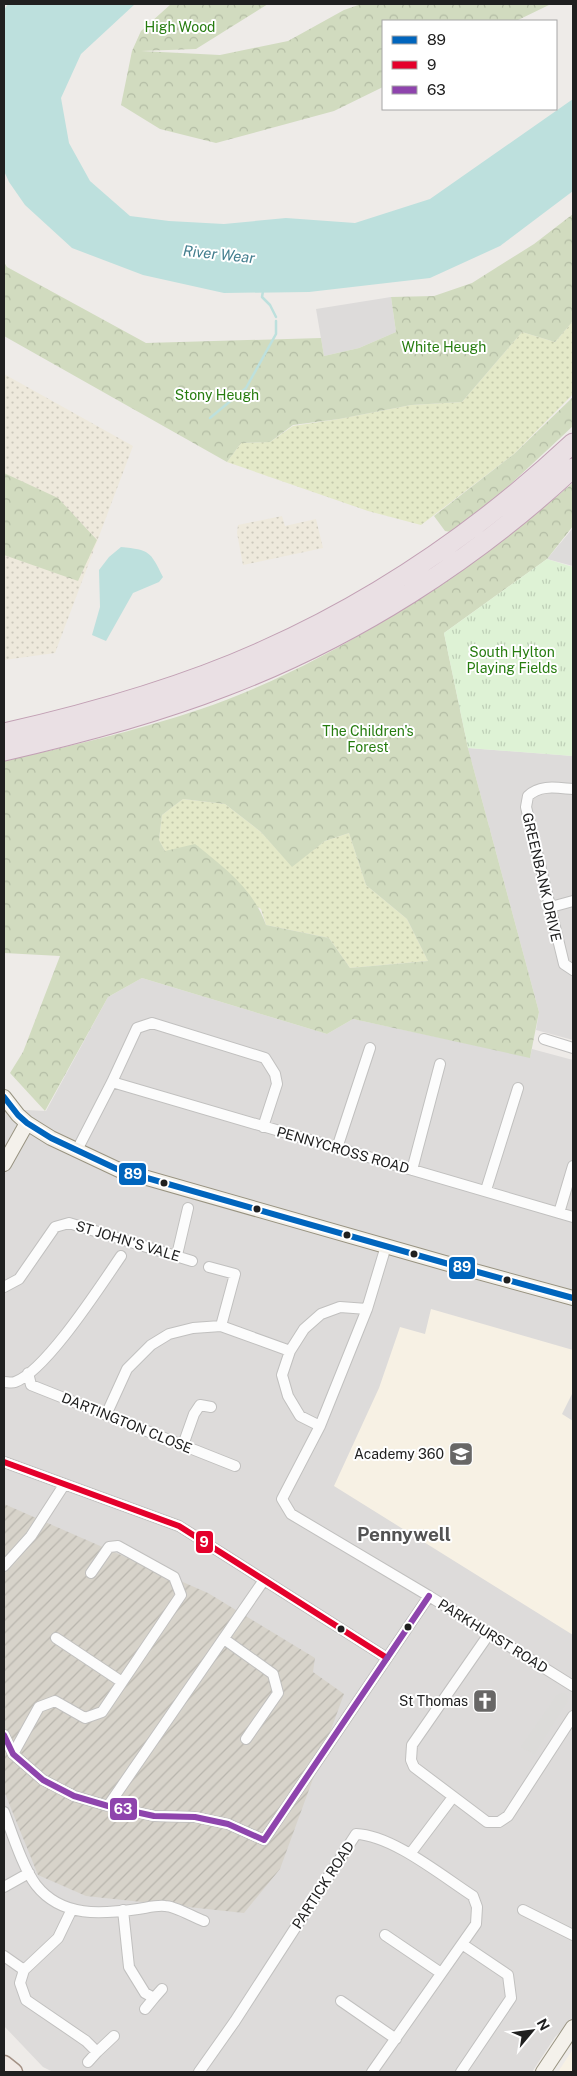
<svg xmlns="http://www.w3.org/2000/svg" width="577" height="2076" font-family="'Public Sans',sans-serif">
<defs>
<pattern id="construction-furrows" width="10" height="10" patternUnits="userSpaceOnUse" patternTransform="scale(1.25)"><rect width="10" height="10" fill="#d7d3ca"/><path d="M-1 1l2-2M0 10L10 0M9 11l2-2" fill="none" stroke="#b8b5ad"/></pattern>
<pattern id="farmland-dots" width="8" height="8" patternUnits="userSpaceOnUse" patternTransform="scale(1.25)"><rect width="8" height="8" fill="#eee9dc"/><path d="M2 2h.1M6 6h.1" fill="none" stroke="#ccc8bc" stroke-width="1.8" stroke-linecap="round"/></pattern>
<pattern id="grass-dots" width="8" height="8" patternUnits="userSpaceOnUse" patternTransform="scale(1.25)"><rect width="8" height="8" fill="#e4e9c8"/><path d="M2 2h.1M6 6h.1" fill="none" stroke="#c3c8ac" stroke-width="1.8" stroke-linecap="round"/></pattern>
<pattern id="forest-crowns" width="20" height="18" patternUnits="userSpaceOnUse" patternTransform="scale(1.25)"><rect width="20" height="18" fill="#d1dbbf"/><path d="M2 6a3 3 0 1 1 6 0M12 15a3 3 0 1 1 6 0" fill="none" stroke="#b3bca4"/></pattern>
<pattern id="park-tufts" width="24" height="20" patternUnits="userSpaceOnUse" patternTransform="scale(1.25)"><rect width="24" height="20" fill="#def2d5"/><path d="M3 7l-1-3M5 7V3M7 7l1-3M15 17l-1-3M17 17v-4M19 17l1-3" fill="none" stroke="#becfb7"/></pattern>
</defs>
<rect width="100%" height="100%" fill="#eeebe8"/>
<path fill="#dddbda" d="M391,297L396,332L359,348L324,356L316,309Z
M573,528V566L547,559Z
M468,748L573,756V1040L536,1030L539,1012Z
M142,978L327,1034L353,1019L530,1057L532,1049L573,1060V2019L555,2037L532,2072H53L43,2067L4,2026V1109L46,1111L108,997Z"/>
<path fill="#f7f1e4" d="M431,1309L573,1350V1392L562,1414L573,1421V1635L334,1486L379,1388L400,1327L425,1334Z
M573,2049V2072H558Z"/>
<path fill="url(#construction-furrows)" d="M4,1504L208,1593L315,1658L313,1672L344,1694L280,1869L244,1913L86,1896L38,1875L4,1791Z"/>
<path fill="url(#farmland-dots)" d="M4,374L133,446L55,653L4,660Z
M282,516L285,526L316,519L323,548L243,565L237,533L238,525Z"/>
<path fill="url(#grass-dots)" d="M573,321V394L514,454L421,525L368,511L227,462L241,443L270,442L293,426L339,419L411,405L462,402L522,332L555,342Z
M183,799L225,804L261,832L292,866L325,841L349,833L366,885L407,919L428,961L350,968L329,938L266,925L261,909L165,851L159,840L162,815Z"/>
<path fill="url(#forest-crowns)" fill-rule="evenodd" d="M171,4H268L196,49L141,51L220,55L288,41L344,10L361,4H551L516,21H383V87L334,111L216,143L160,129L121,105L132,51L141,31Z
M573,214V321L555,342L522,332L462,402L411,405L339,419L293,425L270,442L241,443L227,462L4,336V262L7,267L146,343L321,338L324,356L359,348L396,332L391,297L434,296L472,283L534,244Z
M573,397V426L486,507L451,532L445,531L434,516L514,454Z
M4,473L58,498L97,540L78,581L4,555Z
M573,483V526L547,559L444,633L468,748L539,1012L530,1058L353,1019L327,1034L142,978L108,997L45,1111L10,1073L23,1052L60,956L4,953V761C70,746 136,731 201,709C335,663 465,574 573,483ZM183,799L225,804L261,832L292,867L325,841L349,833L366,885L407,919L428,961L350,968L329,938L266,925C254,890 224,867 195,844L165,851L159,840L162,815Z"/>
<path fill="url(#park-tufts)" d="M547,559L573,567V756L468,748L444,633Z"/>
<path fill="#dcdbd9" d="M563,1693L567,1695L568,1700L534,1754L521,1747L558,1694Z"/>
<path fill="#bde0dd" d="M8,4H135L81,54L61,98L69,143L90,181L130,216L169,221L224,224L286,218L355,223L430,199L573,99V191L500,246L430,278L309,292L224,293L143,275L72,248L25,205L9,182L4,171V10Z
M121,547C150,550 150,551 163,577L159,582L133,593L106,641L92,635L100,607L99,570L109,557Z"/>
<g fill="none" stroke-linecap="round" stroke-linejoin="round">
<path stroke="#bde0dd" stroke-width="2.5" d="M263,291L262,297L270,305L276,317
M210,418L246,388L276,334V321"/>
<defs>
<path id="street" d="M573,789C558,788 540,784 528,796L526,807L564,964L573,970
M551,907L573,901
M544,1039L573,1048
M112,1082L573,1217
M337,1148L370,1048
M77,1150L112,1082L137,1028L152,1023L265,1058L275,1074L277,1084L263,1127
M412,1170L440,1064
M486,1190L518,1088
M559,1213L573,1166
M177,1255L188,1208
M209,1267L235,1274L221,1326
M4,1287L19,1279L55,1227L69,1223L192,1261
M367,1309L386,1246
M28,1373L31,1385L235,1466
M4,1382C7,1382 12,1383 15,1382C46,1371 101,1285 121,1256
M106,1415L127,1369L151,1345L169,1334L193,1328L221,1326L290,1351
M320,1426L300,1416L288,1396L282,1375L290,1351L304,1329L321,1314L340,1307L367,1309L320,1426L282,1499L291,1514L429,1596L573,1686
M183,1445L194,1414L200,1405L211,1407
M4,1462L179,1526L387,1658
M4,1566L31,1536L64,1485
M489,1634L412,1745L411,1760L414,1767L487,1822H499L508,1816L573,1716
M56,1638L122,1682
M224,1639L273,1674L278,1693L246,1739
M4,1735L13,1754L43,1780L74,1796L108,1806L154,1816L195,1817L228,1824L264,1840L429,1596
M13,1754L39,1707L55,1701L85,1718L102,1712L181,1595L174,1577L118,1546L109,1547L91,1573
M108,1806L264,1580
M4,1812C12,1833 23,1868 36,1885C62,1918 102,1914 138,1909C146,1908 156,1905 165,1906C175,1906 193,1917 204,1921
M410,1854L453,1797
M4,1887L29,1873
M72,1909L58,1938L24,1970L20,1983L26,2000L86,2041L97,2052L88,2062
M123,1910L129,1967L145,1993L154,1998L145,2009
M523,1910L573,1935
M385,1935L441,1973
M4,1956L24,1970
M154,1998L162,1989
M341,2001L396,2039
M97,2052L114,2036
M199,2072L235,2021L356,1834C392,1835 442,1876 473,1896L477,1907L476,1924L372,2072
M461,2072L511,1998L508,1975L462,1944"/>
<path id="secondary" d="M4,1097L18,1115L27,1123L51,1138L119,1170L445,1263L573,1298
M4,1164L27,1123
M543,2072L573,2027"/>
<path id="primary" d="M4,2064L14,2072"/>
<path id="highway" d="M4,733C92,713 181,688 263,651C378,600 481,529 573,443
M4,751C79,734 154,714 226,686C354,637 473,561 573,468"/>
</defs>
<use href="#street" stroke="#c1c0bf" stroke-width="12"/>
<use href="#secondary" stroke="#989381" stroke-width="16"/>
<use href="#primary" stroke="#a49185" stroke-width="19"/>
<use href="#highway" stroke="#c2a0b4" stroke-width="21"/>
<use href="#street" stroke="#fcfcfc" stroke-width="10"/>
<use href="#secondary" stroke="#f4f1eb" stroke-width="14"/>
<use href="#primary" stroke="#f1e9e5" stroke-width="16"/>
<use href="#highway" stroke="#eae0e4" stroke-width="19"/>
<defs>
<path id="bus-1" d="M4,1097L18,1115L27,1123L51,1138L119,1170L445,1263L573,1298"/>
<path id="bus-2" d="M4,1462L179,1526L387,1658"/>
<path id="bus-3" d="M4,1735L13,1754L43,1780L74,1796L108,1806L154,1816L195,1817L228,1824L264,1840L429,1596"/>
</defs>
<use href="#bus-1" stroke="#fff" stroke-width="10"/>
<use href="#bus-2" stroke="#fff" stroke-width="10"/>
<use href="#bus-3" stroke="#fff" stroke-width="10"/>
<use href="#bus-1" stroke="#0065bd" stroke-width="6"/>
<use href="#bus-2" stroke="#e4002b" stroke-width="6"/>
<use href="#bus-3" stroke="#8e44ad" stroke-width="6"/>
</g>
<defs>
<symbol id="school-square" viewBox="-11 -11 22 22"><rect x="-9" y="-9" width="18" height="18" rx="4" fill="#686766" stroke="#fff"/><path d="M0-5L7-2L0 1L-7-2ZM-4 1L0 2.5L4 1V4Q0 6-4 4Z" fill="#fff"/></symbol>
<symbol id="church-square" viewBox="-11 -11 22 22"><rect x="-9" y="-9" width="18" height="18" rx="4" fill="#686766" stroke="#fff"/><path d="M-1.2-6h2.4v3.5h3.3v2.4h-3.3V6h-2.4V-.1h-3.3v-2.4h3.3Z" fill="#fff"/></symbol>
</defs>
<g fill-rule="evenodd">
<use href="#school-square" x="447" y="1440" width="28" height="28"/>
<use href="#church-square" x="471" y="1687" width="28" height="28"/>
</g>
<g fill="#202020" stroke="#fff" stroke-width="2">
<circle cx="164" cy="1183" r="4.5"/>
<circle cx="257" cy="1209" r="4.5"/>
<circle cx="347" cy="1235" r="4.5"/>
<circle cx="414" cy="1254" r="4.5"/>
<circle cx="507" cy="1280" r="4.5"/>
<circle cx="408" cy="1627" r="4.5"/>
<circle cx="341" cy="1629" r="4.5"/>
</g>
<g text-anchor="middle" dominant-baseline="central" stroke-width="4" stroke-linejoin="round" paint-order="stroke">
<g font-size="14" fill="#267c0f" stroke="#fff">
<text x="180" y="27">High Wood</text>
<text x="444" y="347">White Heugh</text>
<text x="217" y="395">Stony Heugh</text>
<text x="512" y="652">South Hylton<tspan x="512" dy="16">Playing Fields</tspan></text>
<text x="368" y="731">The Children's<tspan x="368" dy="16">Forest</tspan></text>
</g>
<g font-size="14" fill="#202020" stroke="#fff">
<text transform="translate(542 877) rotate(77)">GREENBANK DRIVE</text>
<text transform="translate(343 1150) rotate(16)">PENNYCROSS ROAD</text>
<text transform="translate(128 1241) rotate(17)">ST JOHN'S VALE</text>
<text transform="translate(127 1423) rotate(22)">DARTINGTON CLOSE</text>
<text transform="translate(493 1636) rotate(32)">PARKHURST ROAD</text>
<text transform="translate(323 1885) rotate(-57)">PARTICK ROAD</text>
</g>
<g font-size="14" fill="#202020" stroke="#fff" text-anchor="end">
<text x="444" y="1454">Academy 360</text>
<text x="468" y="1701">St Thomas</text>
</g>
<g font-size="15" font-style="italic" fill="#437e8e" stroke="#fff">
<text transform="translate(219 254) rotate(6)">River Wear</text>
</g>
<g font-size="19" font-weight="bold" fill="#535353" stroke="#fff">
<text x="404" y="1534">Pennywell</text>
</g>
</g>
<g stroke="#fff" stroke-width="2">
<rect x="118" y="1162" width="29" height="24" rx="5" fill="#0065bd"/>
<rect x="448" y="1256" width="28" height="24" rx="5" fill="#0065bd"/>
<rect x="195" y="1530" width="19" height="24" rx="5" fill="#e4002b"/>
<rect x="109" y="1797" width="29" height="24" rx="5" fill="#8e44ad"/>
</g>
<g font-size="14" text-anchor="middle" font-weight="bold" fill="#fff">
<text x="133" y="1179">89</text>
<text x="462" y="1272">89</text>
<text x="204" y="1547">9</text>
<text x="123" y="1814">63</text>
</g>
<rect width="577" height="2076" fill="none" stroke="#202020" stroke-width="10"/>
<rect x="382" y="20" width="175" height="90" fill="#ffffff" stroke="#a6a6a6"/>
<rect x="392" y="36" width="25" height="8" fill="#0065bd" stroke="#a6a6a6"/>
<text x="427" y="45" font-size="15" fill="#202020">89</text>
<rect x="392" y="61" width="25" height="8" fill="#e4002b" stroke="#a6a6a6"/>
<text x="427" y="70" font-size="15" fill="#202020">9</text>
<rect x="392" y="86" width="25" height="8" fill="#8e44ad" stroke="#a6a6a6"/>
<text x="427" y="95" font-size="15" fill="#202020">63</text>
<g transform="translate(532 2031) rotate(61)" stroke="#ffffff" stroke-width="4" paint-order="stroke">
<path d="M0-4L9 19L0 12L-9 19Z" fill="#202020"/>
<text y="-8" font-size="14" font-weight="bold" text-anchor="middle" fill="#202020">N</text>
</g>
</svg>
